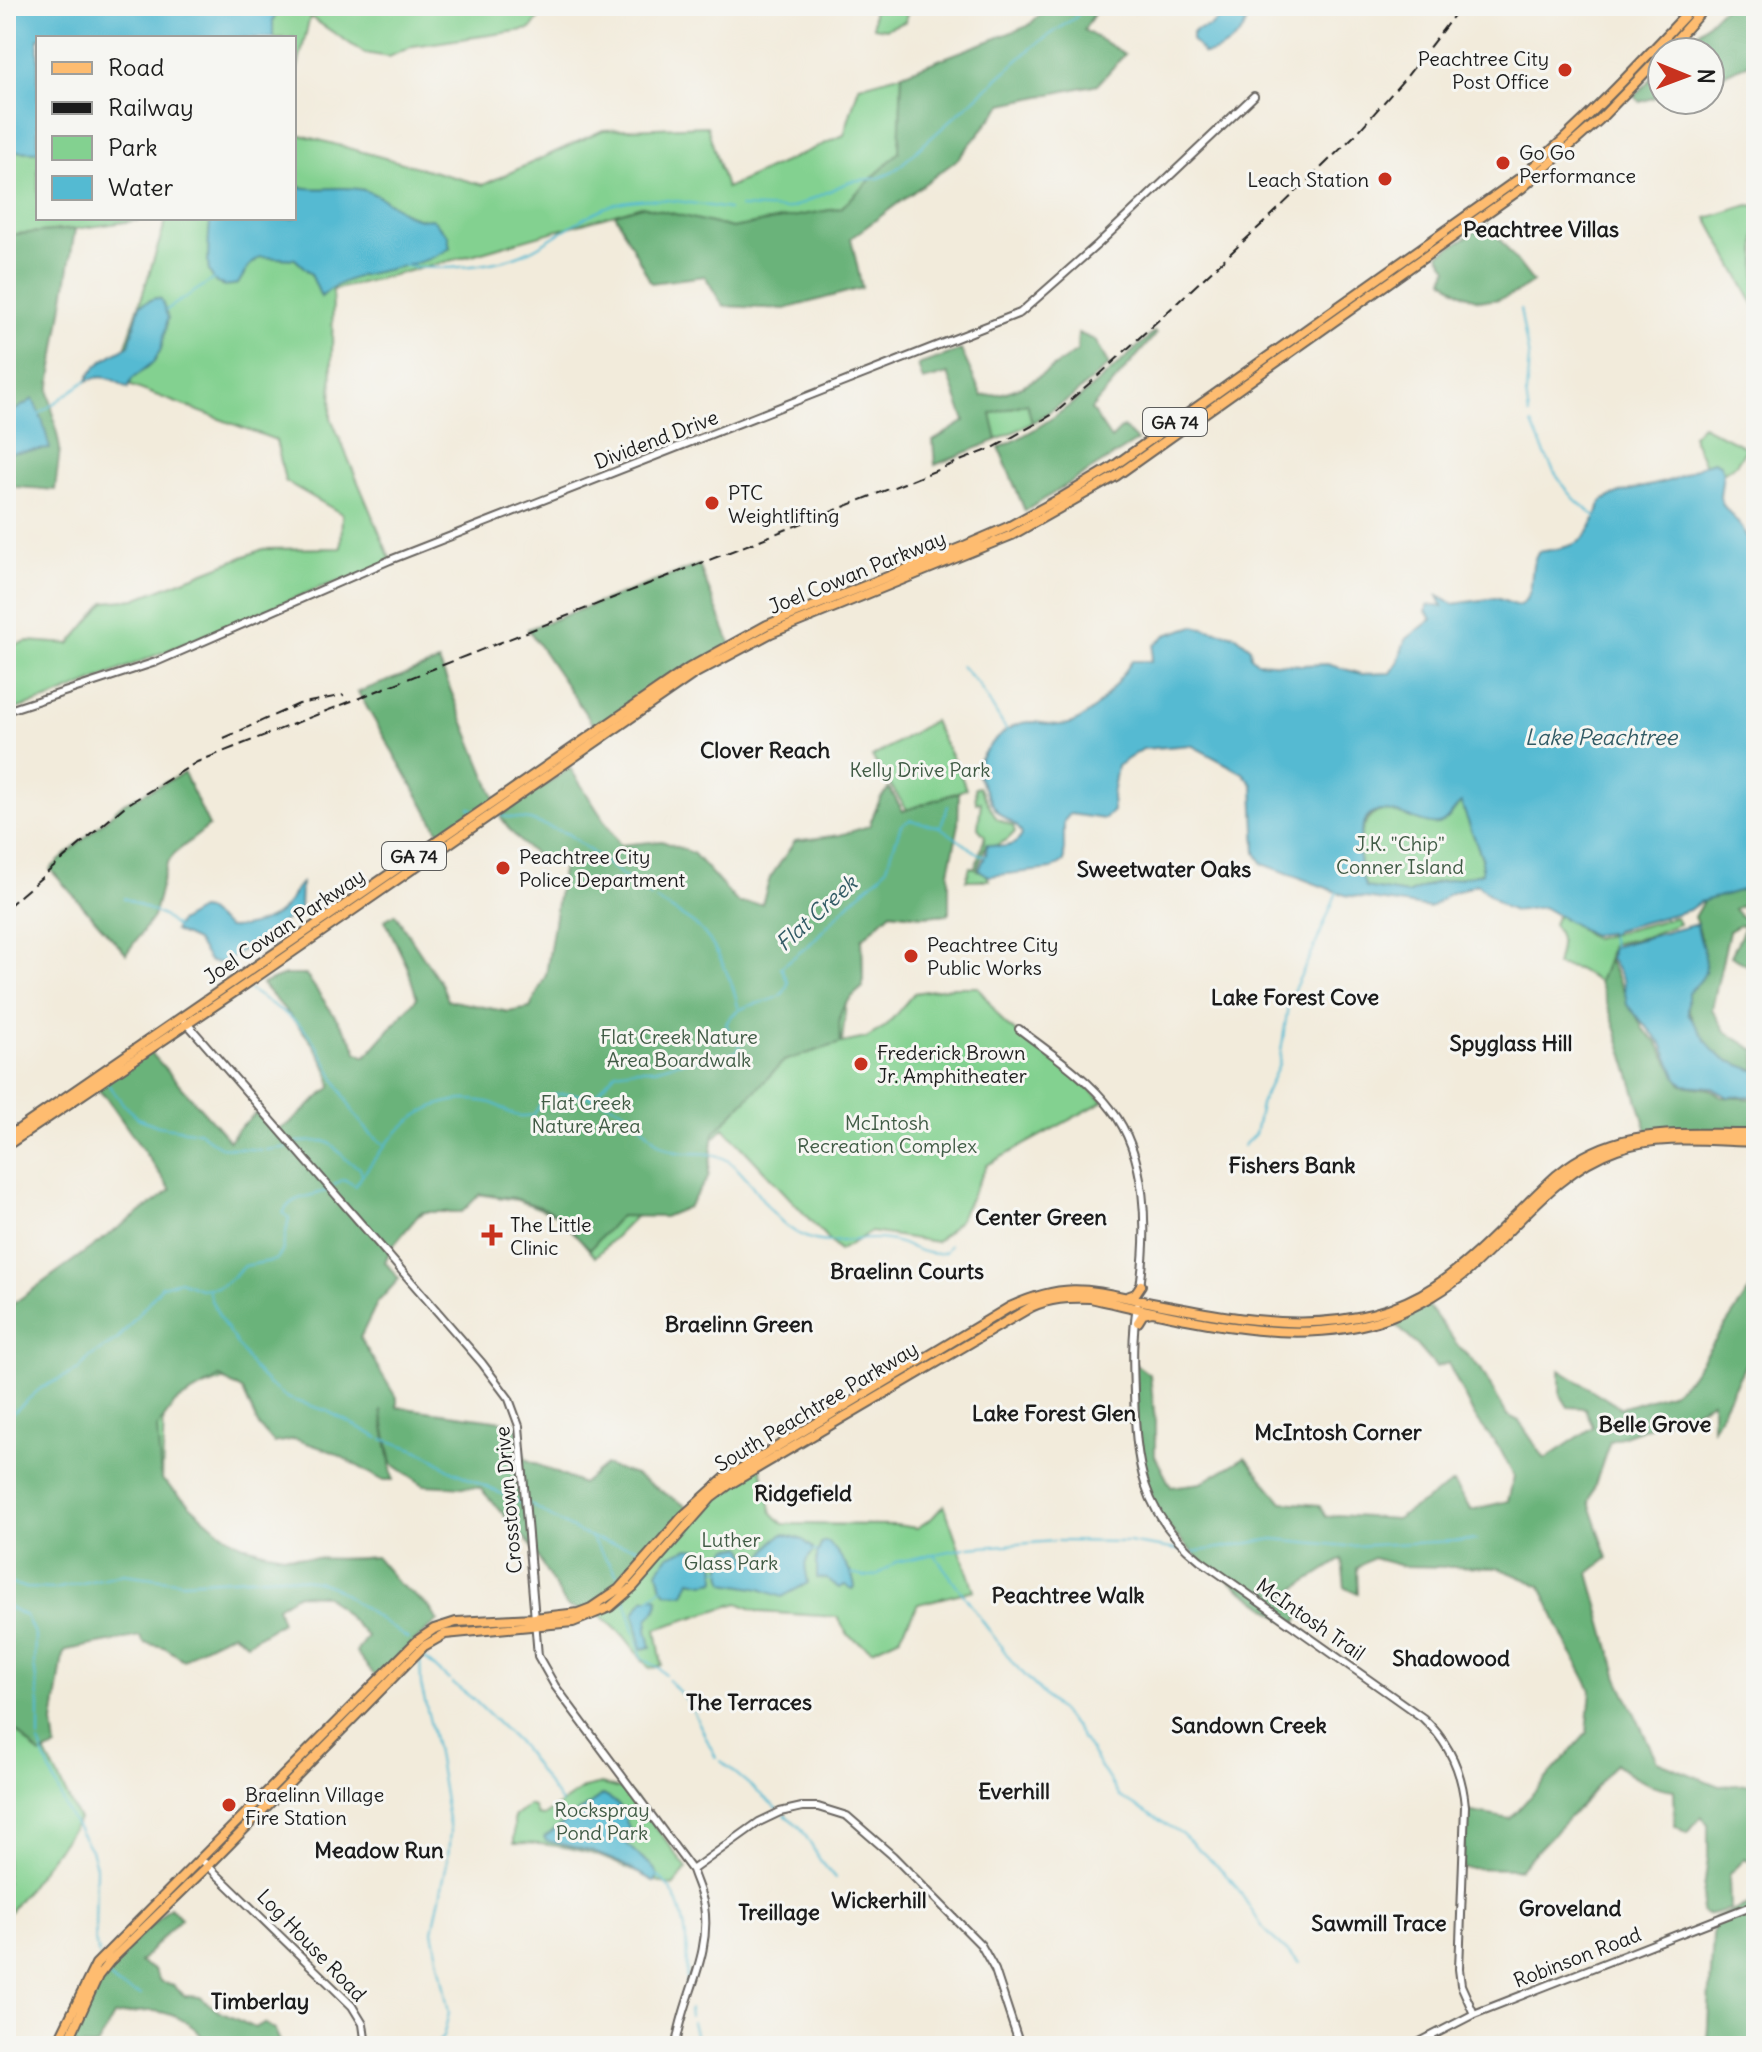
<svg xmlns="http://www.w3.org/2000/svg" width="1762" height="2052" font-family="Delius,sans-serif">
<rect width="100%" height="100%" fill="#f6f6f2"/>
<filter id="ink" filterUnits="userSpaceOnUse"><feTurbulence type="fractalNoise" baseFrequency=".0125" numOctaves="2"/><feDisplacementMap in="SourceGraphic" scale="16" xChannelSelector="R" yChannelSelector="G"/><feConvolveMatrix kernelMatrix="1 2 1 2 8 2 1 2 1" color-interpolation-filters="sRGB"/></filter>
<filter id="wash" filterUnits="userSpaceOnUse"><feTurbulence type="fractalNoise" baseFrequency=".006" numOctaves="4" result="noise"/><feDisplacementMap in="SourceGraphic" scale="32" xChannelSelector="R" yChannelSelector="G"/><feGaussianBlur stdDeviation="1.8" result="paint"/><feColorMatrix in="noise" values="0 0 0 0 0 0 0 0 0 0 0 0 0 0 0 0 0 1.4 0 .05"/><feComposite in="paint" operator="in"/></filter>
<g filter="url(#wash)">
<rect width="100%" height="100%" fill="#f2ebdb"/>
<path fill="#83d190" stroke="#507656" stroke-width="2" d="M281,6H547L531,29L413,46L389,57L364,53L310,17L294,83V38H258Z
M873,6H909L905,22L885,29L873,27Z
M902,74L899,153L841,208L732,228L642,206L461,258L333,290L331,418L393,565L319,588L52,698L6,712V647L28,641L70,644L105,602L135,599L263,549L341,548L342,514L285,481L276,440L115,380L167,218H294V133L483,185L603,130L707,126L726,188L844,135L859,86Z
M12,150L38,152V218H155L75,229L6,235V151Z
M1748,205L1756,206V308L1707,218Z
M1028,403L1032,423L997,440L990,414Z
M1702,425L1747,448L1736,464L1723,473C1721,460 1715,463 1704,463L1692,435Z
M933,721C944,744 958,765 966,789L907,810L872,757Z
M979,787L997,819L1013,826L1015,832L1007,840L995,846L986,844L977,870L986,873L989,880H966L970,867L975,868L985,836L978,828L981,802L976,803L975,788Z
M1461,802L1482,858L1483,873L1434,883L1407,894L1366,888C1359,874 1359,860 1360,844C1360,827 1370,809 1390,811C1400,812 1410,819 1420,818C1436,817 1450,812 1461,802Z
M920,830L949,881V914L923,916L891,912L862,939L863,987L846,1001L842,1043L866,1038L886,1026L914,993L953,987H978L1005,1024L1104,1101L987,1165L958,1222L936,1242L871,1232L839,1251L724,1128L595,1257L562,1217L517,1200L462,1192L374,1240L352,1340L380,1405L392,1464L276,1426L265,1407L229,1378L164,1401L162,1486L6,1351L346,1088L426,996L541,1018L770,922Z
M1558,913L1594,939L1676,917L1679,924L1645,937L1611,944L1606,965L1599,982L1577,969L1556,965C1560,948 1564,939 1553,924Z
M759,1460L772,1513L783,1524L896,1525L917,1528L932,1518L944,1505L974,1590L918,1604L900,1637L872,1650L848,1635L837,1617L759,1612L738,1603L656,1629L662,1665L650,1669L623,1635L600,1615L705,1499Z
M33,1727L79,1820L6,1917V1730Z
M601,1784L620,1789L634,1797L687,1869L673,1886C652,1881 634,1871 614,1862C582,1848 549,1843 514,1843V1817L529,1805L534,1807L537,1815L543,1816L584,1788Z"/>
<path fill="#6ab37a" stroke="#43684b" stroke-width="2" d="M1049,6H1099L1084,30L1125,54L1098,84L1003,104L958,159L851,238L862,288L785,309L723,306L705,276L651,283L615,214L642,206L732,228L841,208L899,152L902,74L1028,26Z
M1725,6H1756V60L1710,81V52H1678Z
M1662,68V95L1640,102L1634,96Z
M1488,224L1533,282C1500,306 1473,308 1444,279L1448,268L1439,254Z
M75,229L49,392L60,449L55,490L6,486V235Z
M1154,332L1156,334L1091,409L1111,439L1123,427L1137,441L1025,511L999,448C1060,421 1106,376 1154,332Z
M1078,333L1095,340L1109,365L1072,397L1032,423L1027,403L991,414L997,440L935,465L933,441L965,421L948,374L923,381L918,365L961,350L982,396C1018,396 1048,370 1077,351Z
M699,565L733,650L598,732L528,629Z
M439,662L497,803L445,842L358,692Z
M570,768L620,845L662,841L693,853L738,903L762,904L770,878L795,841L840,835L869,826L880,799L889,788L903,811L959,792L958,829L949,872V914L923,916L891,912L862,939L863,987C840,1006 836,1014 841,1043L784,1061L714,1133L708,1178L688,1207L664,1217L620,1216L590,1249L552,1211L514,1198L480,1194L462,1212H421L391,1248L385,1262L399,1279L377,1303L360,1338L397,1399V1407L517,1423L525,1459L582,1484L605,1465L635,1475L694,1511L600,1615L567,1607L530,1544L480,1488L424,1485L392,1464L381,1410L393,1480H382L333,1452L295,1439L274,1443L258,1425L243,1391L220,1377L175,1403L157,1428L161,1479C180,1495 215,1531 237,1542C273,1559 337,1561 376,1557L399,1584L429,1607L438,1621L375,1676L356,1652L367,1636L326,1595L298,1594L277,1607L282,1622L247,1643L232,1633L197,1650L184,1660L164,1647L144,1643L140,1636L67,1650L63,1655L53,1723L56,1748L40,1755L7,1722L6,1713V1309L171,1190L107,1099L92,1083L145,1046L230,1141L236,1131L256,1113L275,1132L290,1123L331,1087C331,1055 282,1008 262,984L285,975H306L353,1042L357,1052L365,1057L417,998L407,966L385,920L395,914L442,985L448,1000L508,1012L530,1008L546,975L563,864C532,859 517,841 500,816Z
M184,773L209,826L175,853L167,864L153,917L126,954L50,869L124,803Z
M1756,870V899L1734,909L1756,932V940L1747,965L1731,956L1745,927L1740,925L1729,931L1712,1009L1725,1031L1753,1049H1756V1069H1742L1709,1059L1684,1000C1698,971 1710,949 1694,917L1706,896Z
M1608,959L1643,1029L1657,1042L1682,1085L1710,1089L1723,1097L1756,1099V1131H1647L1614,1023L1599,982Z
M1756,1281V1344L1712,1430V1401L1697,1409L1610,1441L1589,1502L1608,1558L1589,1573L1618,1678L1657,1761L1719,1786L1756,1784V1866L1745,1859L1729,1875L1730,1909L1707,1915L1701,1912L1708,1858V1824L1701,1817L1688,1833L1675,1826L1674,1790C1654,1788 1629,1778 1616,1763L1581,1805L1519,1869L1462,1868L1467,1811L1510,1819L1587,1733L1591,1690L1564,1638L1541,1586L1499,1568L1402,1566L1373,1558L1357,1568L1358,1593L1345,1588L1342,1559L1286,1595L1300,1615L1295,1628L1200,1560L1161,1520L1138,1464L1134,1363L1150,1375L1155,1420V1456L1171,1487L1201,1483L1245,1457L1282,1502L1319,1505L1326,1517L1337,1515L1396,1519L1453,1483L1471,1510L1508,1501L1514,1476L1500,1449L1474,1416L1448,1363L1436,1367L1417,1345L1388,1318L1424,1300L1459,1347L1481,1369L1507,1415L1519,1421L1545,1459L1593,1427L1585,1408L1568,1407L1560,1394V1370L1621,1408L1673,1392L1690,1377Z
M1756,1902V2041L1707,2043L1714,1918Z
M170,1907L181,1918L140,1962L155,1971L160,1981L174,1986L185,1996L200,1997L218,2011L255,2028L264,2023L275,2030L282,2046H207C200,2026 174,2013 154,2011C142,2010 127,2014 114,2016L97,2046H70L107,1968Z"/>
<path fill="#54bad2" stroke="#386b77" stroke-width="2" fill-rule="evenodd" d="M6,6H281L273,20V38H38V152L6,151Z
M1234,7L1247,15C1248,35 1222,52 1204,54L1192,40V34L1196,30L1210,26Z
M294,185C315,193 341,184 364,190C394,199 403,222 432,219L448,235L450,248C412,275 355,264 321,297L311,274L295,259L260,257L249,266L238,284L226,286L216,283C214,279 211,275 209,271C207,265 209,223 211,218H294Z
M155,298L161,299L168,318L161,349L154,362L132,379L128,388C112,379 104,373 87,381C92,364 115,353 129,345L140,305Z
M33,399L43,422L50,449L6,453V416Z
M1714,461L1720,464L1723,473L1720,497L1723,505L1743,529L1756,557V881L1742,890L1700,902L1689,910L1615,930L1609,936L1608,933L1592,935L1543,907L1514,911L1504,907L1477,884L1449,894L1430,908L1345,895L1263,864L1256,853L1253,785L1243,773L1191,745L1143,749L1117,766L1112,795L1113,811L1104,819L1070,814L1064,821V861L1052,869L989,876L979,870L986,854L987,844C1000,847 1015,849 1022,835C1018,822 1006,822 998,812C988,800 982,783 975,769C983,750 1006,723 1029,722C1043,722 1059,728 1072,723C1096,714 1119,681 1132,661H1151L1154,645L1166,635L1194,626L1235,635L1250,647L1251,656L1257,662L1301,665L1327,664L1362,674L1391,673L1398,662L1405,640L1432,619L1426,612L1428,605L1443,607L1438,596L1453,604L1496,598L1518,606C1539,594 1526,571 1538,552C1579,546 1588,544 1601,502C1623,488 1650,488 1674,479C1688,473 1700,465 1714,461ZM1461,803L1482,858V873L1434,883L1407,894L1366,887C1359,873 1358,854 1360,837C1368,784 1417,829 1439,824C1449,822 1453,808 1461,803Z
M301,883L300,910L224,963L210,962L196,941L174,931L179,922L200,910L206,911L228,928C247,928 276,921 287,904C293,897 294,889 301,883Z
M1697,924C1698,943 1716,966 1698,983C1695,987 1691,989 1688,992V1014L1713,1050L1724,1059L1756,1071V1096L1728,1097L1711,1087L1684,1085L1677,1078L1662,1044L1627,1005L1623,980L1610,958L1611,948L1615,946Z
M784,1534L803,1540L813,1548V1553C800,1564 807,1569 808,1583L782,1597L760,1589L725,1583C720,1572 721,1556 729,1548L742,1547L753,1562C769,1557 768,1539 784,1534Z
M822,1542H829C839,1555 853,1570 855,1587L852,1589L845,1585L839,1588L827,1579L817,1578V1554Z
M688,1548L701,1549L715,1554L716,1581L705,1583L690,1580L684,1594L666,1593L662,1588L658,1571L667,1557Z
M655,1597L658,1598C658,1608 656,1612 648,1618L647,1630L651,1647L642,1649L634,1613L644,1599Z
M603,1795C631,1809 619,1816 635,1838L626,1842C634,1856 653,1861 658,1876L655,1882L620,1863L591,1851L546,1841L544,1837Z"/>
<g fill="none" stroke-linecap="round" stroke-linejoin="round">
<path stroke="#54bad2" stroke-width="2" d="M740,207L786,209L799,205L851,181L879,178L893,172L1035,45L1076,17L1084,6
M404,266C439,271 499,267 531,250C559,235 587,212 618,203C653,194 693,204 728,209
M1520,309L1529,358L1526,394L1529,415
M166,310L214,279
M39,414L87,380
M1532,424C1547,461 1562,495 1597,517
M961,666L978,684L1007,731
M469,808L473,809
M501,816L530,820L568,834L651,897
M941,826L948,806
M124,898L163,916L176,927
M656,900C670,909 686,917 699,928C715,943 735,986 738,1007
M1610,936L1613,947
M250,990C270,1004 295,1017 310,1036C337,1071 346,1120 385,1145
M108,1084L124,1105L138,1118L158,1126L199,1132L220,1147L262,1150
M587,1097L595,1095L616,1072L635,1069H655L679,1062L722,1057L738,1051L741,1041L730,1032L726,1024C741,994 784,1011 788,982L781,967L809,945L853,899L881,875L887,867L901,825L910,820L940,827L977,853L985,856
M297,1142L324,1141L331,1144L348,1161L360,1168L362,1174
M1243,1146L1255,1134L1261,1104L1279,1064L1289,1000L1315,946L1337,892
M266,1150L289,1147
M334,1185L344,1179L355,1186C388,1139 422,1089 487,1102C508,1106 506,1120 533,1115C538,1109 542,1100 549,1097C571,1087 619,1104 635,1119C645,1129 658,1147 672,1151C694,1157 711,1147 731,1163C758,1185 769,1221 803,1236C831,1249 858,1235 887,1240C906,1242 926,1259 945,1252L950,1245
M208,1289L211,1300L223,1323L253,1368L268,1384L287,1398L327,1411L379,1438
M6,1419L41,1388L78,1370L90,1357L118,1339L162,1286L180,1281L200,1289L218,1287L227,1282L244,1266L276,1260L282,1252L289,1218L283,1213C293,1194 310,1198 328,1190
M383,1439C407,1447 429,1452 448,1469L521,1503
M528,1503C552,1517 576,1534 603,1541C619,1546 631,1543 646,1551
M590,1537L620,1578
M1058,1541L1128,1542L1184,1551
M1350,1546L1476,1540
M969,1548L1054,1541
M813,1551H817
M1194,1552L1274,1539L1347,1546
M934,1554L1013,1663L1075,1727L1120,1797L1181,1833L1218,1867L1234,1883L1265,1931L1300,1963
M717,1569L722,1570
M852,1574L864,1577L877,1575L896,1562L965,1548
M6,1582L26,1588L55,1589L123,1574L183,1582L280,1576L316,1581L335,1588L408,1639
M650,1598L662,1588
M625,1599L642,1658L659,1668L665,1675
M6,1606L26,1616L35,1636L34,1664L39,1705V1739
M420,1655L421,1685L436,1747L450,1831L448,1858L433,1931L449,2013L443,2037L434,2046
M421,1655L449,1680
M668,1680L688,1701L716,1758
M452,1683L473,1699L522,1747L561,1803
M39,1743L66,1810L91,1850L96,1866L95,1941L99,1956
M721,1761L778,1809
M785,1815L801,1828L820,1860L835,1878
M658,1876C689,1901 688,1949 686,1986
M106,1972C114,1986 126,1990 141,1995
M689,2009L690,2016
M692,2022L698,2046"/>
</g>
</g>
<g filter="url(#ink)">
<g fill="none" stroke-linecap="round" stroke-linejoin="round">
<defs>
<path id="minor" d="M6,711L156,662L390,560L1020,313L1098,244L1254,96
M185,1021L482,1363L509,1399L519,1426L538,1656L555,1686L692,1870C696,1882 702,1894 704,1906C712,1956 682,1998 676,2046
M1019,1029C1050,1053 1087,1077 1111,1109C1148,1156 1148,1231 1140,1287
M1137,1306C1132,1335 1133,1364 1134,1393C1136,1463 1141,1514 1200,1560L1423,1718C1449,1742 1462,1771 1465,1806L1459,1969L1461,1985L1474,2014
M1756,1737V1769
M205,1863L352,2006L363,2024L366,2046
M692,1870L759,1822L780,1812L802,1807H818L847,1816L893,1856L981,1945L995,1970L1020,2046
M1412,2046L1474,2014L1756,1904"/>
<path id="major" d="M1665,52L1706,6
M6,1138L689,668L767,625L962,547L1008,527L1061,498L1111,468L1520,178C1583,125 1638,66 1694,6
M6,1146L236,991L694,674L771,633L1012,535L1116,476L1522,188L1599,120L1662,55
M1127,1297L1135,1294L1141,1285
M1138,1322L1143,1314L1152,1312
M56,2046L96,1964L418,1640L434,1629L456,1622L534,1618L578,1613L591,1608L619,1589L683,1516L725,1478L1010,1307C1071,1279 1095,1292 1157,1304C1248,1322 1352,1341 1435,1286C1480,1256 1517,1211 1557,1175C1618,1124 1682,1135 1756,1134
M66,2046L98,1976L109,1962L212,1862L424,1646L445,1634L573,1622L610,1607L633,1587L711,1498L730,1484L1031,1307C1050,1298 1069,1297 1090,1298C1182,1318 1297,1351 1389,1317C1418,1306 1450,1288 1472,1267C1517,1226 1558,1169 1617,1149C1660,1134 1711,1141 1756,1142"/>
</defs>
<use href="#minor" stroke="#67645f" stroke-width="10"/>
<use href="#major" stroke="#67645f" stroke-width="12"/>
<use href="#minor" stroke="#fff" stroke-width="6"/>
<use href="#major" stroke="#febc70" stroke-width="8"/>
<path stroke="#1c1c1c" stroke-width="2" stroke-dasharray="12 6" stroke-linecap="butt" d="M224,738L299,704L344,695
M6,908L125,806L197,762L993,448L1055,413L1097,377L1272,215L1355,135L1407,76L1461,6"/>
</g>
</g>
<g fill="#c8321e" stroke="#f6f6f2" stroke-width="3">
<circle cx="1565" cy="70" r="8"/>
<circle cx="1503" cy="163" r="8"/>
<circle cx="1385" cy="179" r="8"/>
<circle cx="712" cy="503" r="8"/>
<circle cx="503" cy="868" r="8"/>
<circle cx="911" cy="956" r="8"/>
<circle cx="861" cy="1064" r="8"/>
<path d="M488 1223h8v8h8v8h-8v8h-8v-8h-8v-8h8z"/>
<circle cx="229" cy="1805" r="8"/>
</g>
<g text-anchor="middle" dominant-baseline="central" stroke-width="6" stroke-linejoin="round" paint-order="stroke">
<g fill="#f6f6f2" stroke="#5d5d5c" stroke-width="2">
<rect x="1143" y="408" width="64" height="28" rx="6"/>
<rect x="382" y="842" width="64" height="28" rx="6"/>
</g>
<g font-size="18" font-weight="bold" fill="#1c1c1c">
<text x="1175" y="422">GA 74</text>
<text x="414" y="856">GA 74</text>
</g>
<g font-size="20" fill="#1c1c1c" stroke="#f6f6f2" text-anchor="start">
<text x="1549" y="58" text-anchor="end">Peachtree City<tspan x="1549" dy="23">Post Office</tspan></text>
<text x="1519" y="152">Go Go<tspan x="1519" dy="23">Performance</tspan></text>
<text x="1369" y="179" text-anchor="end">Leach Station</text>
<text x="728" y="492">PTC<tspan x="728" dy="23">Weightlifting</tspan></text>
<text x="519" y="856">Peachtree City<tspan x="519" dy="23">Police Department</tspan></text>
<text x="927" y="944">Peachtree City<tspan x="927" dy="23">Public Works</tspan></text>
<text x="877" y="1052">Frederick Brown<tspan x="877" dy="23">Jr. Amphitheater</tspan></text>
<text x="510" y="1224">The Little<tspan x="510" dy="23">Clinic</tspan></text>
<text x="245" y="1794">Braelinn Village<tspan x="245" dy="23">Fire Station</tspan></text>
</g>
<g font-size="20" fill="#1c1c1c" stroke="#f6f6f2">
<text transform="translate(656 439) rotate(-21)">Dividend Drive</text>
<text transform="translate(857 572) rotate(-22)">Joel Cowan Parkway</text>
<text transform="translate(284 926) rotate(-34)">Joel Cowan Parkway</text>
<text transform="translate(816 1406) rotate(-31)">South Peachtree Parkway</text>
<text transform="translate(508 1500) rotate(-95)">Crosstown Drive</text>
<text transform="translate(1311 1619) rotate(35)">McIntosh Trail</text>
<text transform="translate(312 1945) rotate(46)">Log House Road</text>
<text transform="translate(1577 1957) rotate(-21)">Robinson Road</text>
</g>
<g font-size="20" fill="#405b45" stroke="#f6f6f2">
<text x="920" y="769">Kelly Drive Park</text>
<text x="1400" y="843">J.K. "Chip"<tspan x="1400" dy="23">Conner Island</tspan></text>
<text x="679" y="1036">Flat Creek Nature<tspan x="679" dy="23">Area Boardwalk</tspan></text>
<text x="586" y="1102">Flat Creek<tspan x="586" dy="23">Nature Area</tspan></text>
<text x="887" y="1122">McIntosh<tspan x="887" dy="23">Recreation Complex</tspan></text>
<text x="731" y="1539">Luther<tspan x="731" dy="23">Glass Park</tspan></text>
<text x="602" y="1809">Rockspray<tspan x="602" dy="23">Pond Park</tspan></text>
</g>
<g font-size="22" font-weight="bold" fill="#1c1c1c" stroke="#f6f6f2">
<text x="1541" y="229">Peachtree Villas</text>
<text x="765" y="750">Clover Reach</text>
<text x="1164" y="869">Sweetwater Oaks</text>
<text x="1295" y="997">Lake Forest Cove</text>
<text x="1511" y="1043">Spyglass Hill</text>
<text x="1292" y="1165">Fishers Bank</text>
<text x="1041" y="1217">Center Green</text>
<text x="907" y="1271">Braelinn Courts</text>
<text x="739" y="1324">Braelinn Green</text>
<text x="1054" y="1413">Lake Forest Glen</text>
<text x="1655" y="1424">Belle Grove</text>
<text x="1338" y="1432">McIntosh Corner</text>
<text x="803" y="1493">Ridgefield</text>
<text x="1068" y="1595">Peachtree Walk</text>
<text x="1451" y="1658">Shadowood</text>
<text x="749" y="1702">The Terraces</text>
<text x="1249" y="1725">Sandown Creek</text>
<text x="1014" y="1791">Everhill</text>
<text x="379" y="1850">Meadow Run</text>
<text x="879" y="1900">Wickerhill</text>
<text x="1570" y="1908">Groveland</text>
<text x="779" y="1912">Treillage</text>
<text x="1379" y="1923">Sawmill Trace</text>
<text x="260" y="2001">Timberlay</text>
</g>
<g font-size="22" font-style="italic" fill="#325b65" stroke="#f6f6f2">
<text x="1601" y="737">Lake Peachtree</text>
<text transform="translate(816 913) rotate(-42)">Flat Creek</text>
</g>
</g>
<rect width="1762" height="2052" fill="none" stroke="#f6f6f2" stroke-width="32"/>
<rect x="36" y="36" width="260" height="184" fill="#f6f6f2" stroke="#9f9f9c" stroke-width="2"/>
<rect x="52" y="62" width="40" height="12" fill="#febc70" stroke="#9f9f9c" stroke-width="2"/>
<text x="108" y="76" font-size="24" fill="#1c1c1c">Road</text>
<rect x="52" y="102" width="40" height="12" fill="#1c1c1c" stroke="#9f9f9c" stroke-width="2"/>
<text x="108" y="116" font-size="24" fill="#1c1c1c">Railway</text>
<rect x="52" y="136" width="40" height="24" fill="#83d190" stroke="#9f9f9c" stroke-width="2"/>
<text x="108" y="156" font-size="24" fill="#1c1c1c">Park</text>
<rect x="52" y="176" width="40" height="24" fill="#54bad2" stroke="#9f9f9c" stroke-width="2"/>
<text x="108" y="196" font-size="24" fill="#1c1c1c">Water</text>
<g transform="translate(1686 76) rotate(91)"><circle r="38" fill="#f6f6f2" stroke="#9f9f9c" stroke-width="2"/>
<path d="M0-6L14 30L0 20L-14 30Z" fill="#c8321e"/>
<text y="-12" font-size="22" font-weight="bold" text-anchor="middle" fill="#1c1c1c">N</text>
</g>
</svg>
